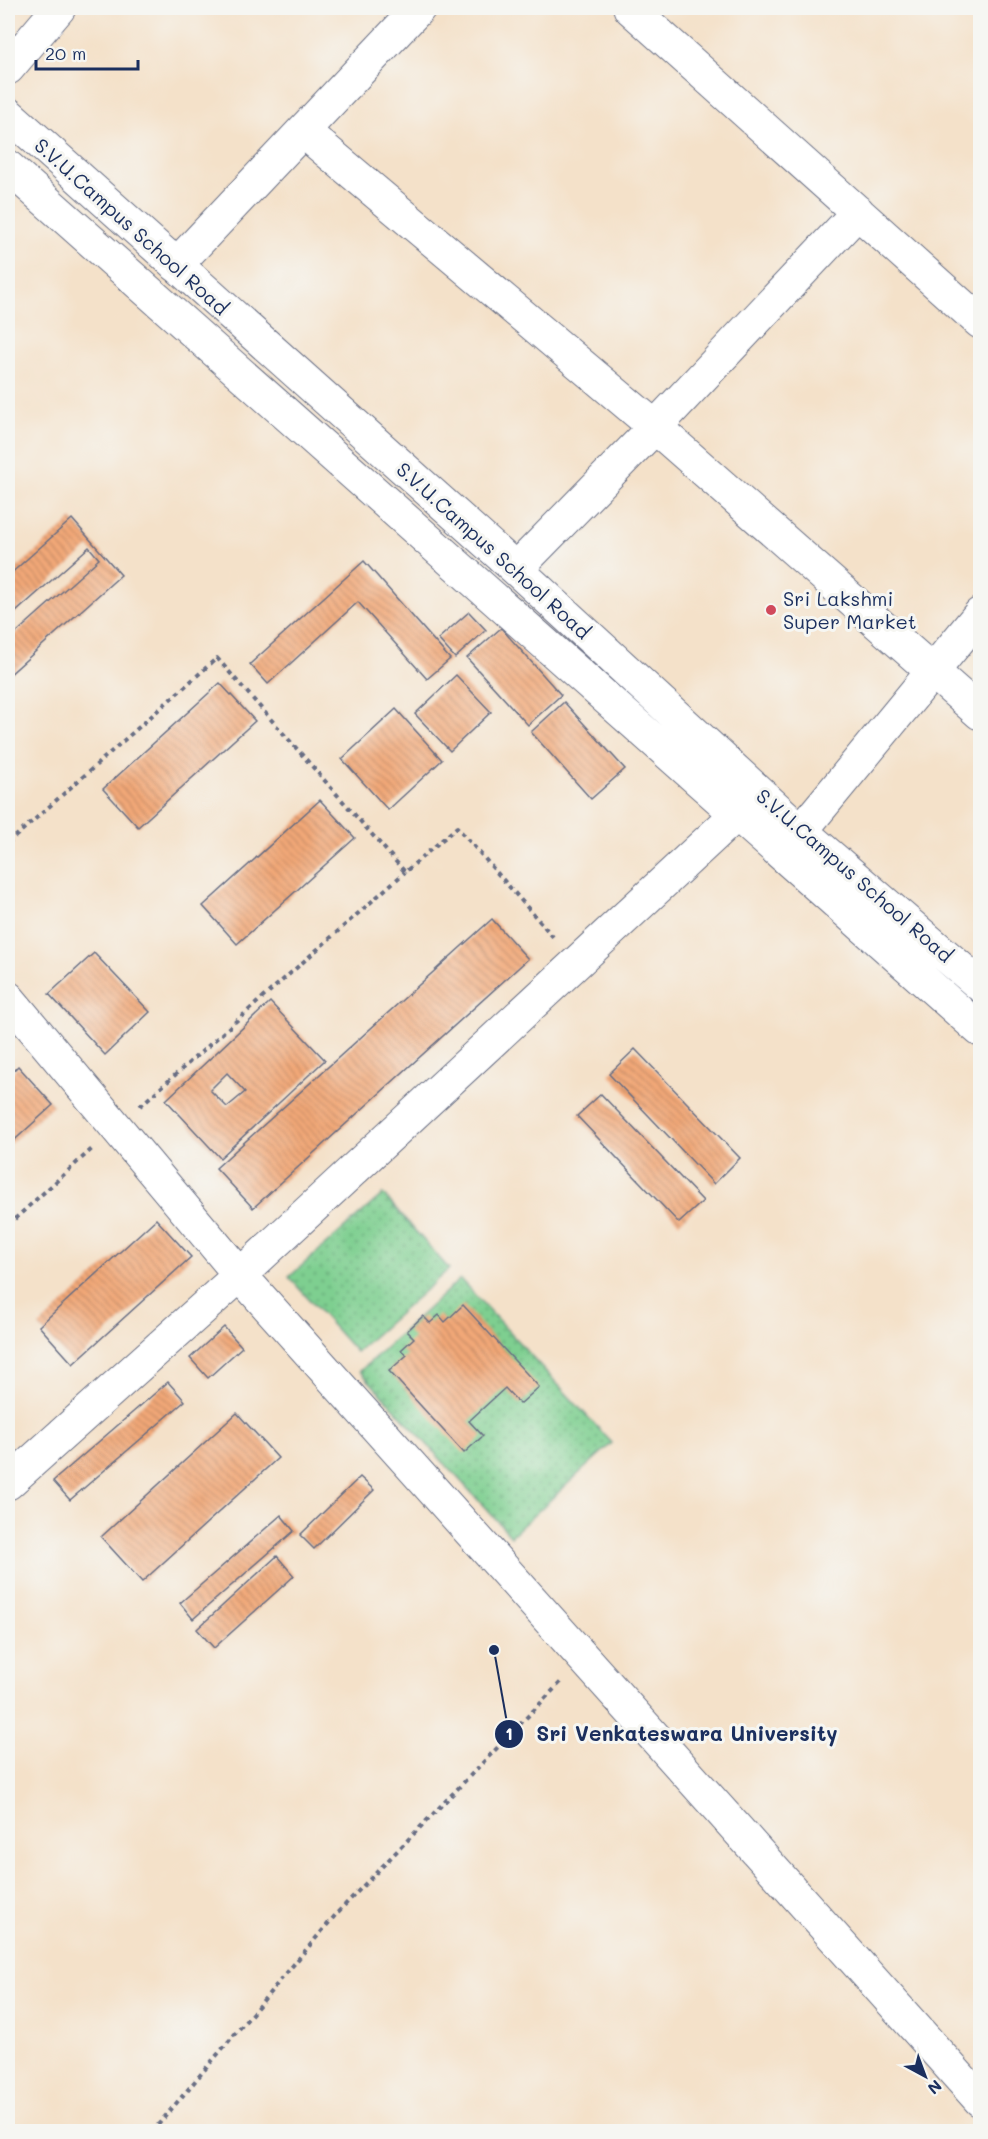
<svg xmlns="http://www.w3.org/2000/svg" width="988" height="2139" font-family="Mali,sans-serif">
<defs>
<pattern id="garden-dots" width="8" height="8" patternUnits="userSpaceOnUse" patternTransform="scale(1.5)"><rect width="8" height="8" fill="#7ecf90"/><path d="M2 2h.1M6 6h.1" fill="none" stroke="#66a879" stroke-width="1.8" stroke-linecap="round"/></pattern>
<pattern id="building-back-hatch" width="6" height="6" patternUnits="userSpaceOnUse" patternTransform="scale(1.5)"><rect width="6" height="6" fill="#f2a877"/><path d="M-1 5l2 2M0 0l6 6M5-1l2 2" fill="none" stroke="#c38965"/></pattern>
</defs>
<rect width="100%" height="100%" fill="#f6f6f2"/>
<filter id="ink" filterUnits="userSpaceOnUse"><feTurbulence type="fractalNoise" baseFrequency=".0167" numOctaves="2"/><feDisplacementMap in="SourceGraphic" scale="12" xChannelSelector="R" yChannelSelector="G"/><feConvolveMatrix kernelMatrix="1 2 1 2 8 2 1 2 1" color-interpolation-filters="sRGB"/></filter>
<filter id="wash" filterUnits="userSpaceOnUse"><feTurbulence type="fractalNoise" baseFrequency=".008" numOctaves="4" result="noise"/><feDisplacementMap in="SourceGraphic" scale="24" xChannelSelector="R" yChannelSelector="G"/><feGaussianBlur stdDeviation="1.35" result="paint"/><feColorMatrix in="noise" values="0 0 0 0 0 0 0 0 0 0 0 0 0 0 0 0 0 1.4 0 .05"/><feComposite in="paint" operator="in"/></filter>
<g filter="url(#wash)">
<rect width="100%" height="100%" fill="#f4e1c9"/>
<path fill="url(#garden-dots)" stroke="#4c7f77" stroke-width="1.5" d="M383,1194L449,1269L356,1352L289,1277Z
M460,1279L612,1443L511,1536L360,1371Z"/>
<g id="blocks">
<path fill="url(#building-back-hatch)" fill-rule="evenodd" d="M72,519L121,575L8,676V640L99,559L89,547L8,619V576Z
M364,561L450,659L427,679L358,602L268,684L250,664Z
M469,612L486,630L455,658L438,639Z
M501,628L561,695L528,725L467,658Z
M456,675L491,712L450,751L415,714Z
M220,683L255,721L138,827L103,789Z
M564,702L625,769L591,799L531,732Z
M396,709L442,760L388,810L342,759Z
M320,800L355,838L237,944L203,906Z
M492,919L528,959L253,1208L216,1168Z
M94,953L150,1012L105,1055L49,994Z
M270,1002L325,1060L220,1158L166,1100ZM227,1073L245,1092L227,1107L210,1090Z
M635,1049L740,1158L714,1184L609,1074Z
M18,1066L53,1105L8,1146V1076Z
M601,1094L703,1201L679,1223L577,1116Z
M156,1219L191,1257L73,1364L39,1326Z
M463,1305L539,1387L520,1404L505,1388L469,1421L483,1436L464,1453L389,1371L407,1355L401,1350L414,1338L407,1331L423,1316L430,1323L439,1315L445,1322Z
M224,1327L242,1347L208,1378L190,1358Z
M168,1382L185,1401L70,1500L53,1481Z
M237,1413L278,1458L142,1582L101,1537Z
M360,1477L374,1490L314,1549L300,1535Z
M281,1515L294,1531L193,1619L180,1603Z
M277,1556L294,1576L214,1648L197,1629Z"/>
</g>
</g>
<g filter="url(#ink)">
<use href="#blocks" fill-opacity="0" stroke="#676d83" stroke-width="1.5"/>
<g fill="none" stroke-linecap="round" stroke-linejoin="round">
<defs>
<path id="minor" d="M630,8L980,322
M8,68L59,8
M8,114L516,569L801,831L980,985
M303,131L655,427L980,713
M8,167L980,1030
M176,265L419,8
M516,569L655,427L858,212
M801,831L980,614
M8,998L240,1275L737,814
M8,1483L240,1275L980,2100"/>
</defs>
<use href="#minor" stroke="#676d83" stroke-width="35"/>
<path stroke="#676d83" stroke-width="4" stroke-dasharray="4.5 4.5" stroke-linecap="butt" d="M8,843L217,658L405,872L457,827L555,939
M140,1106L405,872
M8,1225L92,1149
M152,2132L338,1912L561,1682"/>
<use href="#minor" stroke="#fff" stroke-width="33"/>
</g>
</g>
<circle fill="#d1495b" stroke="#f6f6f2" stroke-width="2" cx="771" cy="610" r="6"/>
<g text-anchor="middle" dominant-baseline="central" stroke-width="6" stroke-linejoin="round" paint-order="stroke">
<g font-size="20" fill="#1b2f5e" stroke="#f6f6f2">
<text transform="translate(132 226) rotate(42)">S.V.U.Campus School Road</text>
<text transform="translate(494 550) rotate(42)">S.V.U.Campus School Road</text>
<text transform="translate(855 875) rotate(41)">S.V.U.Campus School Road</text>
</g>
<g font-size="20" fill="#1b2f5e" stroke="#f6f6f2" text-anchor="start">
<text x="783" y="598">Sri Lakshmi<tspan x="783" dy="23">Super Market</tspan></text>
</g>
</g>
<path fill="none" stroke="#1b2f5e" stroke-width="2" d="M494 1650L509 1734"/>
<g fill="#1b2f5e" stroke="#f6f6f2" stroke-width="2">
<circle cx="494" cy="1650" r="6"/>
<circle cx="509" cy="1734" r="15"/>
</g>
<g font-size="18" text-anchor="middle" font-weight="bold" fill="#fff">
<text x="509" y="1740">1</text>
</g>
<g font-size="21" text-anchor="middle" font-weight="bold" fill="#1b2f5e" stroke="#f6f6f2" stroke-width="6" stroke-linejoin="round" paint-order="stroke">
<text x="687" y="1741">Sri Venkateswara University</text>
</g>
<rect width="988" height="2139" fill="none" stroke="#f6f6f2" stroke-width="30"/>
<g transform="translate(925 2076) rotate(139)" stroke="#f6f6f2" stroke-width="4.5" paint-order="stroke">
<path d="M0-4.5L10 22L0 15L-10 22Z" fill="#1b2f5e"/>
<text y="-9" font-size="16" font-weight="bold" text-anchor="middle" fill="#1b2f5e">N</text>
</g>
<path d="M36 60v9h102v-9" fill="none" stroke="#1b2f5e" stroke-width="3"/>
<text x="45" y="60" font-size="18" fill="#1b2f5e" stroke="#f6f6f2" stroke-width="4.5" paint-order="stroke">20 m</text>
</svg>
